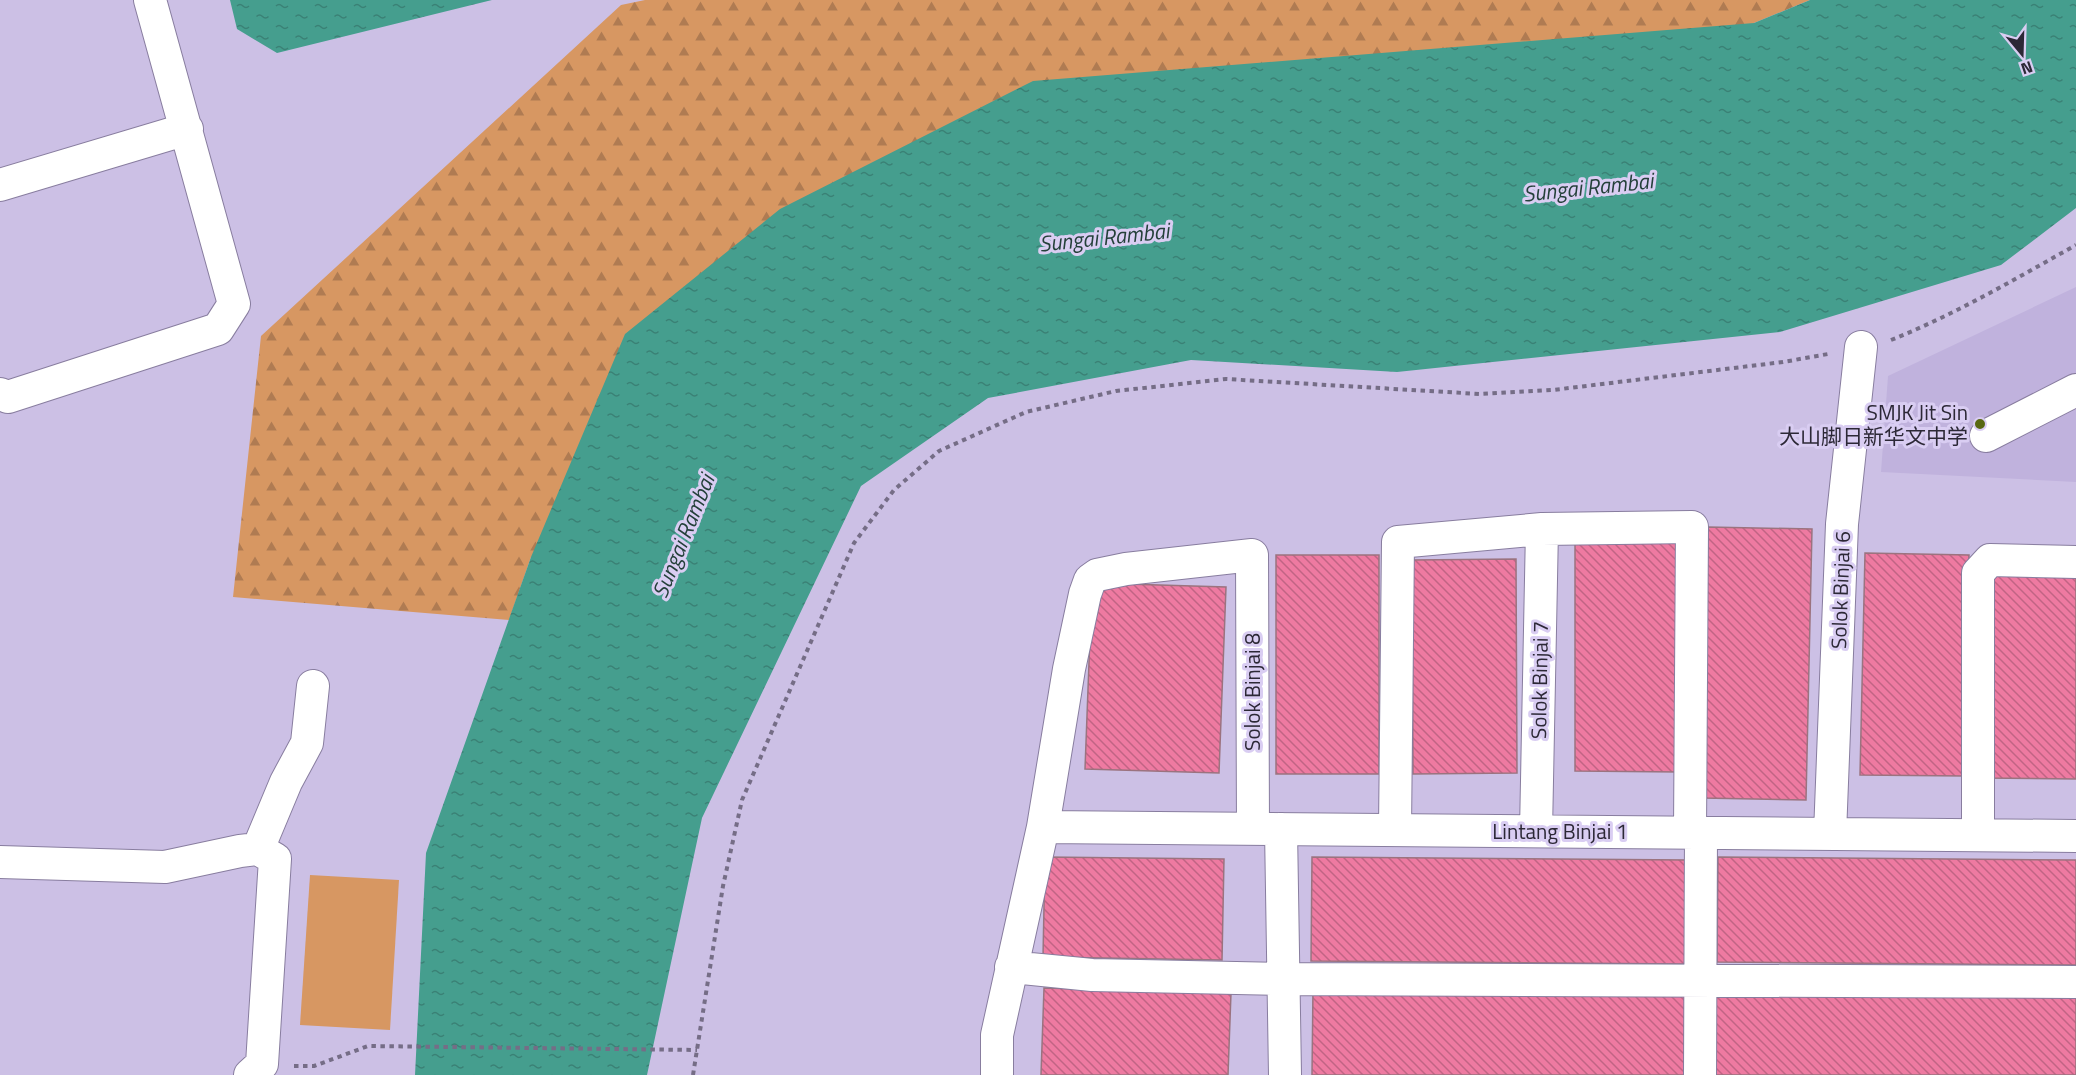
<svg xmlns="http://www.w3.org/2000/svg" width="2076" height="1075" font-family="'Titillium Web','Noto Sans SC',sans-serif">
<defs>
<pattern id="forest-firs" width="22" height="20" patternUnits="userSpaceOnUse" patternTransform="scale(1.5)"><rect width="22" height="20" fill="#d79762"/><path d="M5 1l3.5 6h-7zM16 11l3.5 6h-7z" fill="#af7b52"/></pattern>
<pattern id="water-ripples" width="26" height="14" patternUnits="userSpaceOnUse" patternTransform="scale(1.5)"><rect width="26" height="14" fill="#459e8e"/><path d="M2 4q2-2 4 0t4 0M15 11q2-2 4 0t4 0" fill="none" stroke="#3a8175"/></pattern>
<pattern id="building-back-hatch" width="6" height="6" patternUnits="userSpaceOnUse" patternTransform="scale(1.5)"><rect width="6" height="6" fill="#ee7aa1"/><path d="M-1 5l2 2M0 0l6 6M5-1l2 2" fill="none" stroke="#c16484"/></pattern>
</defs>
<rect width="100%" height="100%" fill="#ccc0e5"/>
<path fill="#c0b2dd" d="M2076,287V482L1881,472L1888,376Z"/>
<path fill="#d79762" d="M310,875L399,880L390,1030L300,1025Z"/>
<path fill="url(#forest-firs)" d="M645,0H1810L1754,23L531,557L509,620L233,597L261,336L621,5Z"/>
<path fill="url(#water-ripples)" d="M230,0H492L277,53L237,29Z
M1810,0H2076V208L2001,265L1780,332L1397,372L1191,360L988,398L861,486L702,818L647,1075H415L426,853L531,557L625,334L780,209L1033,81L1754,23Z"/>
<path fill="url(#building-back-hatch)" stroke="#9b737f" stroke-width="1.5" d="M1708,527L1812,529L1806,800L1703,798Z
M1678,540L1679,772L1575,771V542Z
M1865,553L1969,555L1964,776L1860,775Z
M1276,555H1379V774H1276Z
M1516,559L1517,773L1413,774L1412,560Z
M1987,573L2076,574V779L1984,778Z
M1092,583L1226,587L1219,773L1085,769Z
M1045,857L1224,859L1222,960L1043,957Z
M1312,857L1688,860L1687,964L1311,961Z
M1718,857L2076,860V965L1717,962Z
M1044,988L1231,993L1228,1075H1041Z
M1313,988L1689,991L1688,1075H1312Z
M1710,992H2076V1075H1710Z"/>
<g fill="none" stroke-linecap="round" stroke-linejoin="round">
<defs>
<path id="minor" d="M0,185L187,129
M0,394L8,397L218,329L234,304L150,0
M1986,436L2076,390
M1043,827L2076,836
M1281,829L1285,1075
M1395,830L1398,542L1542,529L1692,527L1690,832
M1536,831L1542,529
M1830,834L1842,524L1861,347
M1978,835V573L1990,560L2076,562
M258,849L286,782L307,743L313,686
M0,862L165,867L240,851L258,849L275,859L262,1064L250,1075
M1011,967L1092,975L1284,979L2076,982
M997,1075V1035L1043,827L1069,669L1085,594L1090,580L1097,575L1126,569L1252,555L1253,829
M1700,1075L1701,832"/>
</defs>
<use href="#minor" stroke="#887d9f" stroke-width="34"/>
<path stroke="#756d86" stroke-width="4" stroke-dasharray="4.5 4.5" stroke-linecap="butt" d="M1891,340C1956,314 2015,279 2076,245
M294,1066H314L368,1046L697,1050
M693,1075L723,886L742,800L854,543L894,490L939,451L1026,412L1116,391L1226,379L1480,394L1553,390L1783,362L1828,354"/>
<use href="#minor" stroke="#fff" stroke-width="32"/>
</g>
<circle fill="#596913" stroke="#d9cdf2" stroke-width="2" cx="1980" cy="424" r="6"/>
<g text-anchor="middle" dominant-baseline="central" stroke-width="6" stroke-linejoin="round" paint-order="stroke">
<g font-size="21" fill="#2c2836" stroke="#d9cdf2" text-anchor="end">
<text x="1968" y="412">SMJK Jit Sin<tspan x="1968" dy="24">大山脚日新华文中学</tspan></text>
</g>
<g font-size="21" fill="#2c2836" stroke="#d9cdf2">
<text transform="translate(1840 590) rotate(-88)">Solok Binjai 6</text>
<text transform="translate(1539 680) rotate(-89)">Solok Binjai 7</text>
<text transform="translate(1252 692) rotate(-90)">Solok Binjai 8</text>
<text x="1560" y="831">Lintang Binjai 1</text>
</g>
<g font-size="22" font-style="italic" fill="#24403a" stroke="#d9cdf2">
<text transform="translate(1588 187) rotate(-6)">Sungai Rambai</text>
<text transform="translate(1104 237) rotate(-6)">Sungai Rambai</text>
<text transform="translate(683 536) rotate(-68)">Sungai Rambai</text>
</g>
</g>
<g transform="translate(2022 54) rotate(161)" stroke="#d9cdf2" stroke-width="4.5" paint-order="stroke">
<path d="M0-4.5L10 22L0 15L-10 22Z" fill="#2c2836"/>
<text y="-9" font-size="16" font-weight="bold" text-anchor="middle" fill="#2c2836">N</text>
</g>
</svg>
